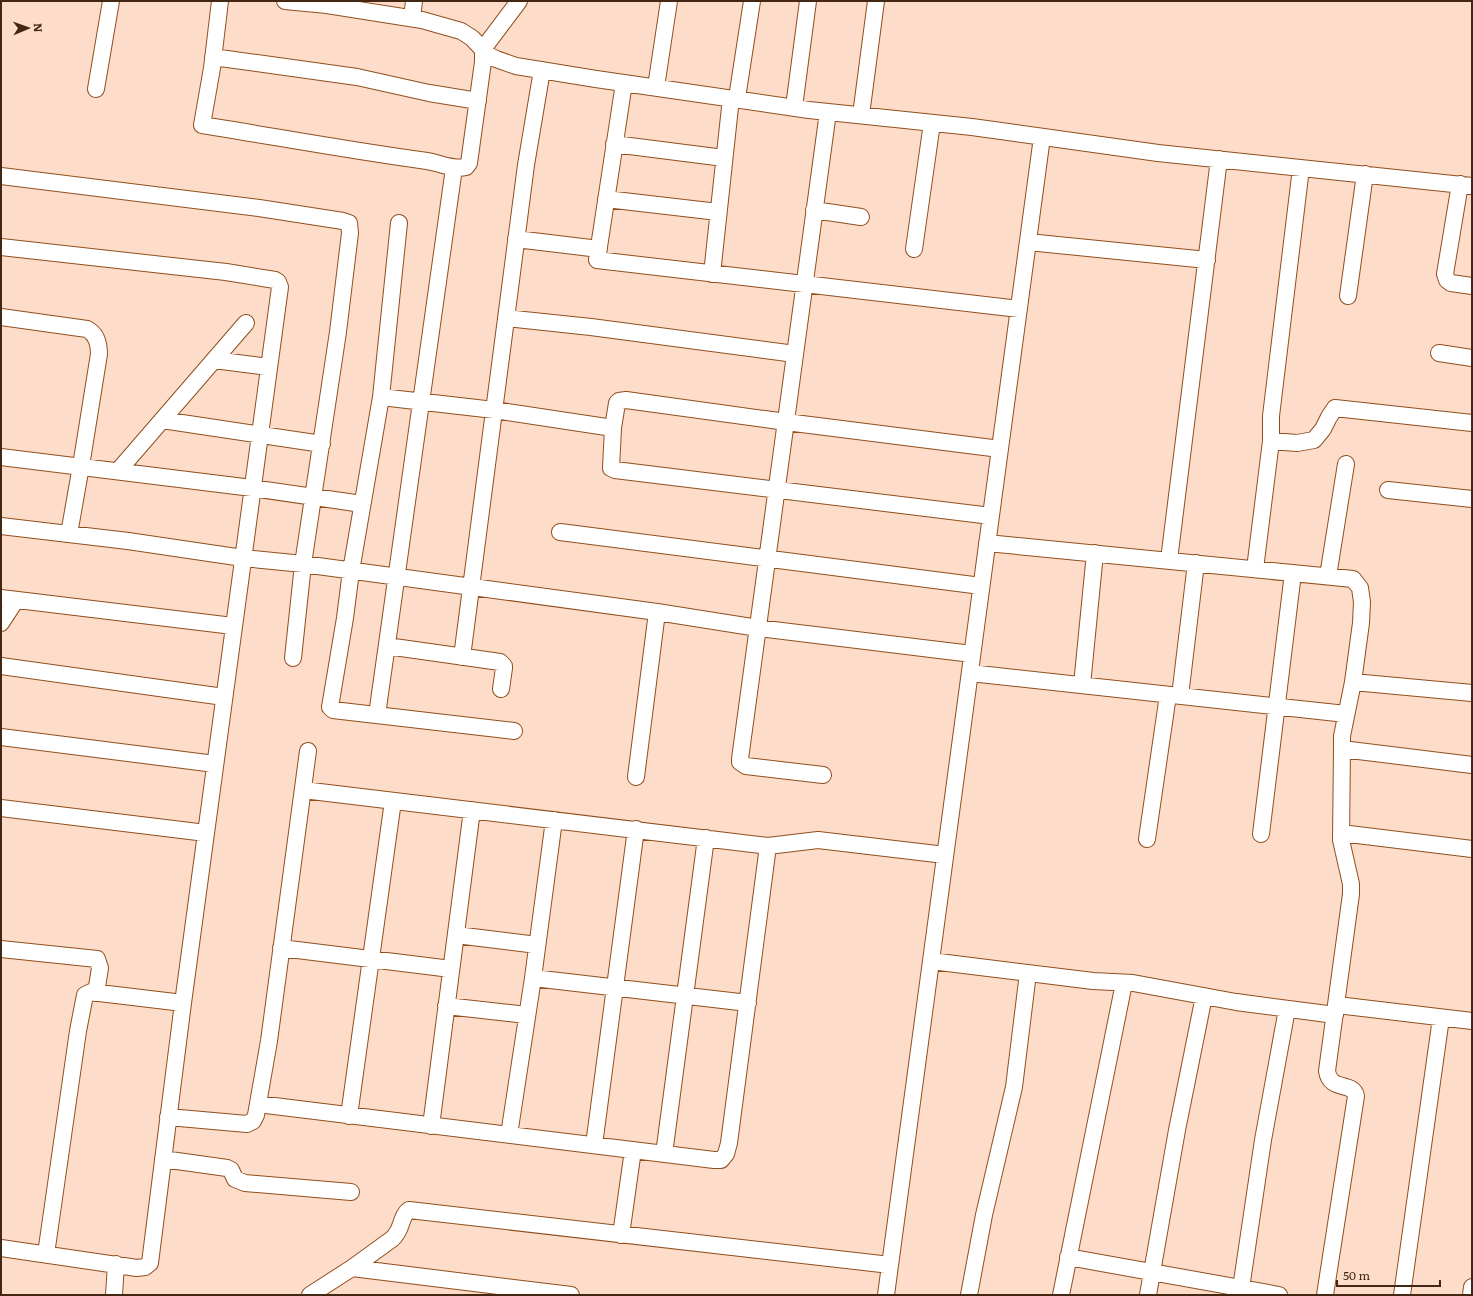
<svg xmlns="http://www.w3.org/2000/svg" width="1473" height="1296" font-family="Literata,serif">
<rect width="100%" height="100%" fill="#fdddca"/>
<g fill="none" stroke-linecap="round" stroke-linejoin="round">
<defs>
<path id="minor" d="M220,1L212,68L202,125C277,137 352,151 427,161C440,163 453,170 466,167L469,163L483,62V49L519,1
M285,1L327,5L422,20L461,31L472,38L488,55L496,59L516,66L596,79L809,110L972,127L1158,153L1472,186
M412,18L414,1
M213,57L357,77L429,93L478,101
M624,83L597,260L1019,309
M656,87L669,1
M96,89L111,1
M737,98L752,1
M794,107L808,1
M861,115L876,1
M614,144L724,158
M1,176L259,208L343,221L349,223L350,233L338,332L303,564L293,658
M1460,184L1445,274L1447,280L1451,283L1472,286
M606,199L718,212
M814,210L861,217
M399,223L381,397L351,571L345,618L330,707L333,710L514,731
M516,239L599,249
M1028,242L1207,260
M1,247L226,272L275,280L278,282L280,287L183,1003L150,1263L145,1267L137,1268L1,1248
M914,249L932,123
M712,274L731,98
M1348,296L1365,174
M1,317L87,329C97,334 99,344 99,354L81,466L69,534
M506,318L591,327L795,354
M1439,353L1472,358
M214,360L269,367
M381,397L494,410L613,428
M162,420L322,444
M1271,441L1297,443L1314,440L1323,429L1329,417L1335,408L1472,423
M1,457L252,488L362,504
M118,471L246,323
M1388,490L1472,499
M991,516L615,470L611,468L613,428L617,403L619,401L626,400L786,422L1000,449
M1,526L128,541L243,558L303,564L657,612L758,628L972,654
M560,532L981,586
M987,543L1353,579L1360,588L1362,602L1361,623L1353,682L1342,736V749L1341,840L1351,884V894L1327,1071C1330,1092 1353,1081 1356,1096L1325,1295
M1169,560L1219,159
M1255,569L1271,441V416L1301,168
M1328,576L1346,464
M1,598L233,626
M1,623L16,600
M387,646L500,662L504,666V668L501,689
M462,657L526,165L542,70
M1,666L224,697
M970,673L1346,714
M1353,682L1472,693
M1082,685L1095,553
M1180,696L1196,563
M377,715L454,168
M1,737L215,764
M1342,749L1472,765
M823,775L746,766L740,762V759L828,112
M636,777L657,612
M303,790L768,846L818,840L945,855
M1,808L206,833
M1341,833L1472,849
M1261,834L1293,573
M1147,839L1168,695
M456,935L537,945
M281,948L451,969
M1,949L97,959L100,968L96,993
M931,961L1093,981L1133,983L1236,1002L1335,1015
M533,978L748,1003
M1337,1005L1472,1021
M446,1006L527,1015
M258,1104L714,1160H721L726,1154L729,1143L768,846
M349,1116L393,801
M168,1117L247,1124L253,1121L256,1115L269,1041L308,751
M431,1126L472,810
M509,1135L533,978L554,820
M594,1145L636,829
M664,1154L706,838
M163,1159L227,1168L231,1170L235,1179L245,1183L351,1192
M621,1235L633,1150
M46,1254L78,1031L85,995L91,992L183,1003
M1068,1257L1279,1295
M352,1268L571,1295
M114,1295L116,1264
M310,1295L352,1268L392,1239C403,1230 400,1216 409,1210L890,1265
M886,1295L1042,137
M969,1295L984,1215L1014,1087L1028,973
M1061,1295L1124,983
M1148,1295L1177,1130L1204,996
M1240,1295L1263,1140L1287,1009
M1402,1295L1441,1018
M1471,1295L1472,1287"/>
</defs>
<use href="#minor" stroke="#914e1d" stroke-width="18"/>
<use href="#minor" stroke="#fff" stroke-width="16"/>
</g>
<rect width="1473" height="1296" fill="none" stroke="#442713" stroke-width="4"/>
<g transform="translate(28 28) rotate(88)" stroke="#fdddca" stroke-width="3" paint-order="stroke">
<path d="M0-3L7 15L0 10L-7 15Z" fill="#442713"/>
<text y="-6" font-size="11" font-weight="bold" text-anchor="middle" fill="#442713">N</text>
</g>
<path d="M1337 1280v6h103v-6" fill="none" stroke="#442713" stroke-width="2"/>
<text x="1343" y="1280" font-size="12" fill="#442713" stroke="#fdddca" stroke-width="3" paint-order="stroke">50 m</text>
</svg>
